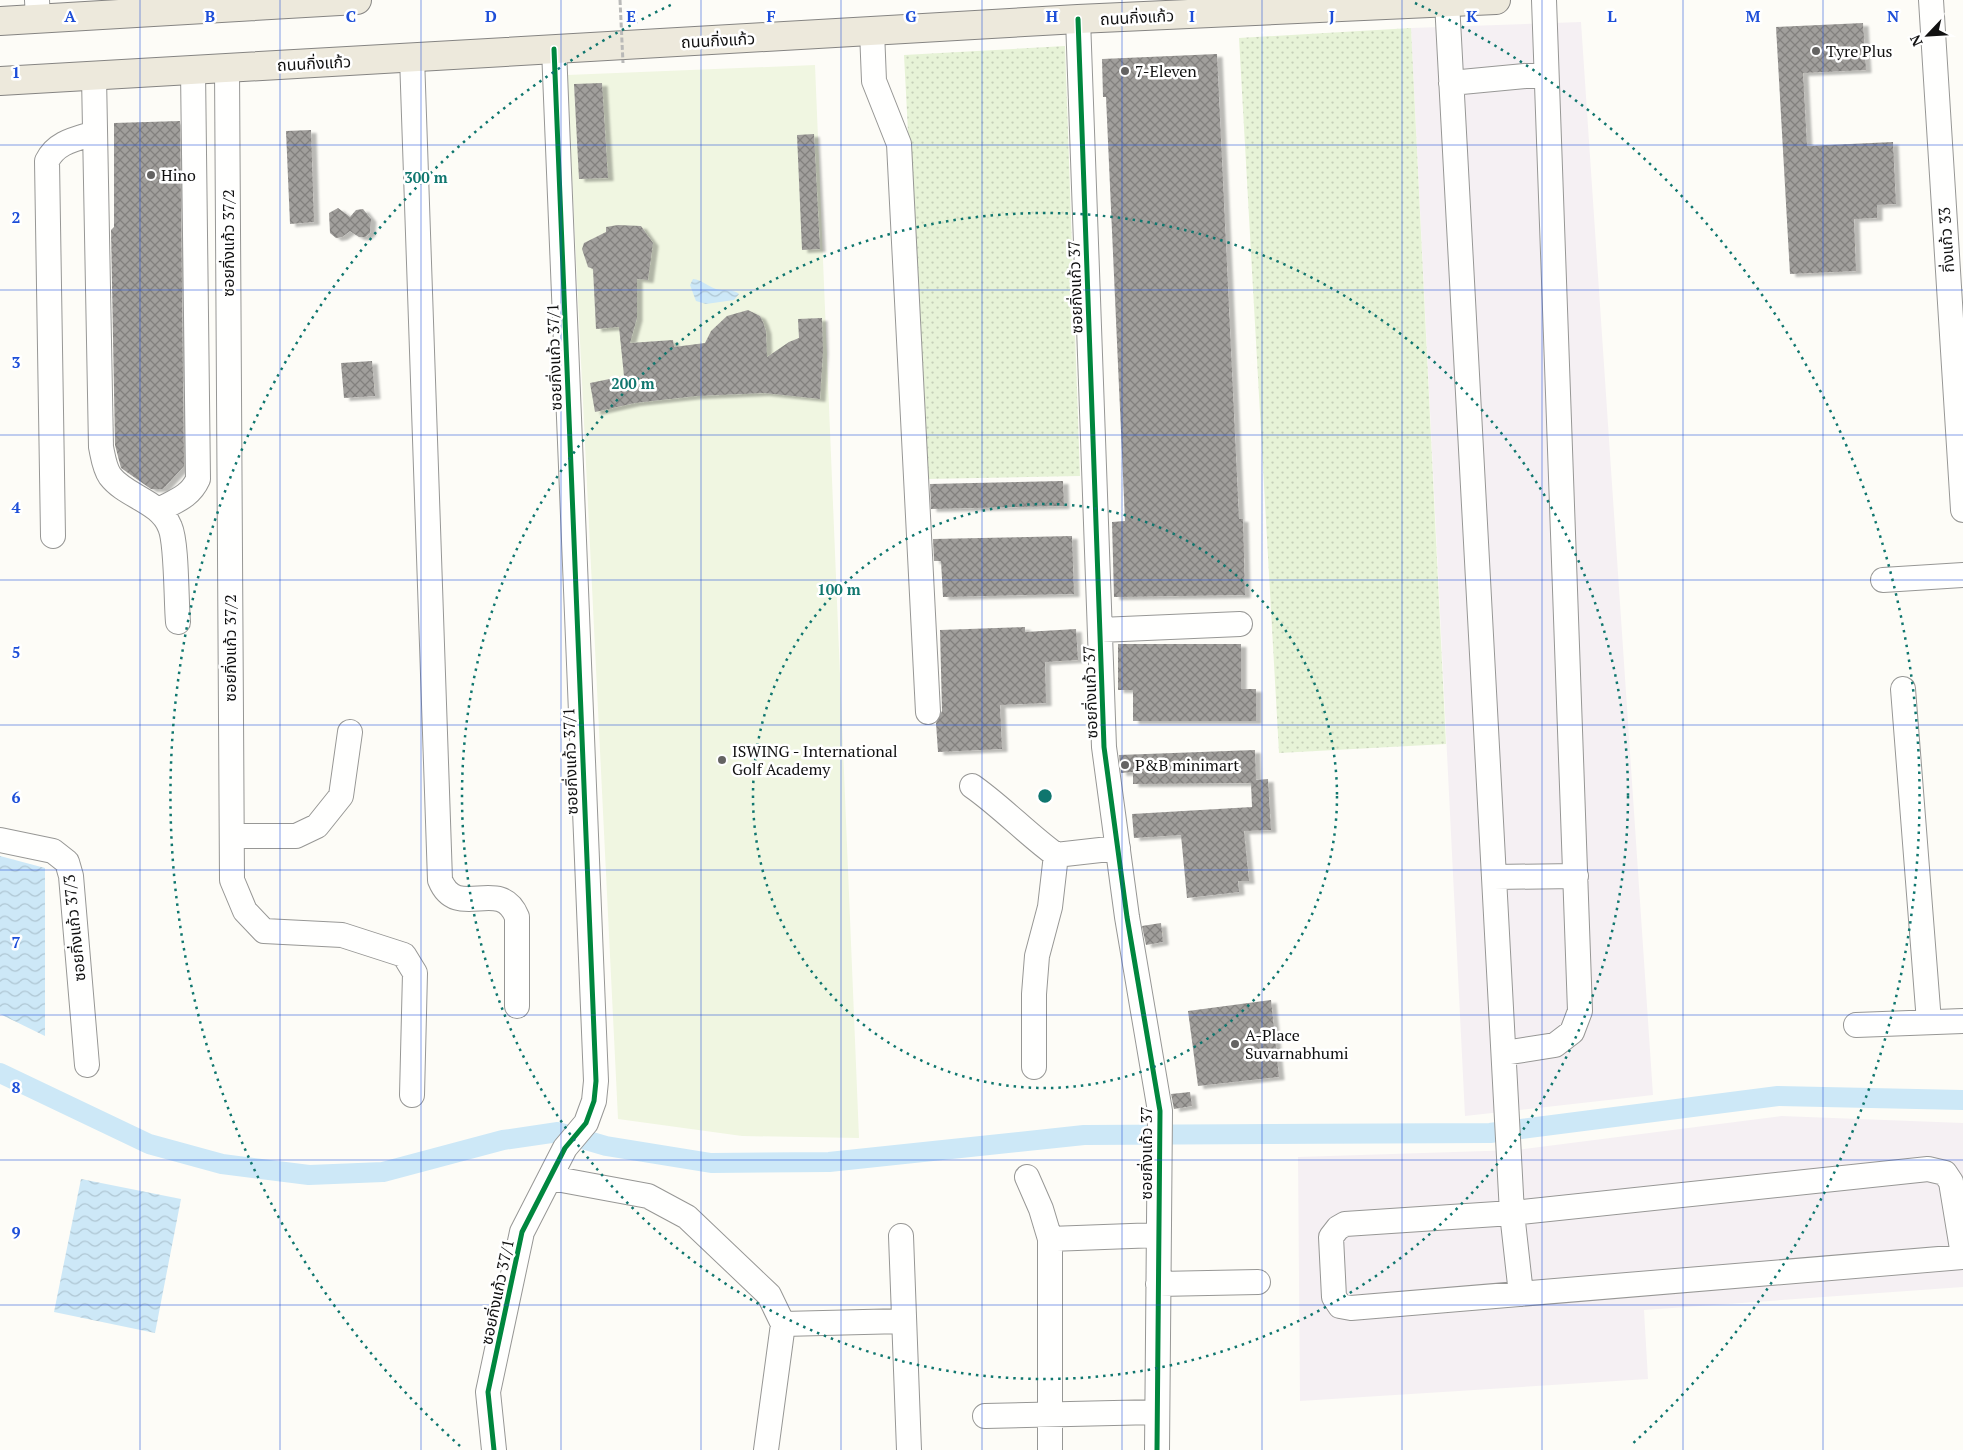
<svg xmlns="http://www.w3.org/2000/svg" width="1963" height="1450" font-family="'PT Serif','Noto Sans Thai',serif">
<defs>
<pattern id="grass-dots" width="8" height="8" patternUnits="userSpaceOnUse" patternTransform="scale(1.25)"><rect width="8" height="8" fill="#e7f3d7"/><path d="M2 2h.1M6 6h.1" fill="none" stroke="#c5cfb8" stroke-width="1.8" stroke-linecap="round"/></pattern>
<pattern id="water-waves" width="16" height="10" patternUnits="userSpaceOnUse" patternTransform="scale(1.25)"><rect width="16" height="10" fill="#cde8f7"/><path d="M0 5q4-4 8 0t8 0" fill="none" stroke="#afc6d3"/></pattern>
<pattern id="building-cross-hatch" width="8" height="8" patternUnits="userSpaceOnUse" patternTransform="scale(1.25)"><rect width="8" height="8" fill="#a19f9c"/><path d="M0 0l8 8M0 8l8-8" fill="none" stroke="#82807e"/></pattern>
<filter id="shadow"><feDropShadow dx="5.5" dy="3" stdDeviation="1" flood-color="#0004"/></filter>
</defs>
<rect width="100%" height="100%" fill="#fdfcf7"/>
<path fill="#f5f0f3" d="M1581,22L1653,1095L1465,1116L1411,28Z
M1781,1116L1963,1123V1287L1644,1310L1648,1379L1300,1401L1298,1157L1517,1150Z"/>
<path fill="url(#grass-dots)" d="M1411,28L1446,744L1279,753L1239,38Z
M1065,46L1080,476L926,479L904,55Z"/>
<path fill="#f0f6e1" d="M815,65L859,1138L742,1136L618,1119L567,75Z"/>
<path fill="url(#water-waves)" d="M693,279C702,280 707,286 716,289C723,291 735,289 739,294L734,300L706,304L696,301L690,285Z
M0,856L45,868V1036L0,1014Z
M81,1179L181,1199L155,1333L54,1312Z"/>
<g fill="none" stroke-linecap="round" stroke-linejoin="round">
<path stroke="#cde8f7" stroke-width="20" d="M0,1073L149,1144L222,1164L309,1175L383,1172L503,1140L558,1132L606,1146L711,1163L829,1162L1084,1135L1490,1133L1778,1096L1963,1100"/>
</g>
<path fill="url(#building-cross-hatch)" filter="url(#shadow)" d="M1863,23L1866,70L1803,73L1807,146L1893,142L1896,204L1877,205V218L1854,219L1856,271L1790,274L1776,27Z
M1217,54L1239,519H1243L1245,595L1114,597L1112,522L1125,521L1106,97H1103L1102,59Z
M602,83L608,178L579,179L574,84Z
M180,121L184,466L163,489H151L121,468L115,445L111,230L114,227V123Z
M311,130L314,222L290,224L286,131Z
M814,134L820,249L802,250L797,135Z
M338,208L350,217L356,210L363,209L371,219L370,233L365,237H359L350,231L342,237L336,238L330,233L329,213Z
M618,225L641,226L653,243L648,280L637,279V318L630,343L673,340L674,347L705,343L711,331L727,316L748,310L760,316L763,322L766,331L767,357L789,342L799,338L798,319L822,318L823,351L820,399L764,393L697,396L635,403L595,412L590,383L624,376L619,327L596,329L593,269L588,267L582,249L584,243L606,232V227Z
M372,361L375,396L344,398L341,363Z
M1063,481L1064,506L931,509L930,484Z
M1072,536L1074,594L943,597L941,561H934L933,539Z
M1025,627V632L1076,629L1078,660L1045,662L1046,703L1000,705L1002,749L938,752L936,723L942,711L940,630Z
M1118,644H1241V689H1256V721H1133V690H1118Z
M1255,750L1256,780L1268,779L1271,830L1244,831L1249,881H1238L1239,892L1187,898L1181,835L1134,838L1132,814L1252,807L1251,783L1133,784V772L1121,773L1119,755Z
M1161,923L1163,942L1146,945L1142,926Z
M1271,1000L1279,1077L1198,1086L1188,1011Z
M1190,1092L1192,1106L1174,1109L1171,1094Z"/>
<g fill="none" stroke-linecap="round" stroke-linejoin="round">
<defs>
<path id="minor" d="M37,0L38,19
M1931,0L1963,510
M1447,2L1512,1213L1521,1294
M1078,19L1104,747L1127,917L1160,1111L1157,1450
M872,31L874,81L899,144L928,712
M412,57L440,880C457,922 500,875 517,917V1006
M227,68L232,880L245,911L264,931L342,935L404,955L415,973L412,1095
M94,76L101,447C103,456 104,467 110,476C126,497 160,501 170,527C177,543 176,601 178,622
M1451,83L1546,74
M159,510C175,501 190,497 198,479L193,70
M53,536L47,161C56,142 76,139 95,133
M1883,580L1963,575
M1100,630L1240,624
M1903,689L1929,1022
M972,786C1002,807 1027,834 1056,855L1118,848
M232,836H296L317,826L341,796L350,732
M0,840L53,851L67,862L71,876L87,1065
M1494,877L1576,876
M1856,1025L1963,1021
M1504,1053L1555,1045L1572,1032L1580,1011L1544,0
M1034,1067V994L1037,956L1050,907L1056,855
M1027,1177L1041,1209L1050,1239V1450
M551,1178L648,1196L687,1217L769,1295L783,1324L766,1450
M901,1236L909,1450
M1050,1239L1158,1235
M1963,1255L1951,1182L1945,1173L1928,1169L1512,1213L1345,1224L1338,1228L1331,1237L1334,1297L1340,1306L1351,1308L1963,1257
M1158,1284L1258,1282
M783,1324L904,1321
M985,1416L1157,1412
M494,1450L488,1392L522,1232L565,1148L586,1123L594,1101L596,1081L554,49"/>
<path id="major" d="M0,21L357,0
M0,81L1078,19L1496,0"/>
</defs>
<use href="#minor" stroke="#979795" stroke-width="26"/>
<use href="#major" stroke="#858482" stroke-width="30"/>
<use href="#minor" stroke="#fffffe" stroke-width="24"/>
<use href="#major" stroke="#ede9dc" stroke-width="28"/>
<path stroke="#b9b9b8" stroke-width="3" stroke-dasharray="5 2.5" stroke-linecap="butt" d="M620,0L623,63"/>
<defs>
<path id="cycleway" d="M1078,19L1104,747L1127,917L1160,1111L1157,1450
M494,1450L488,1392L522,1232L565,1148L586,1123L594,1101L596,1081L554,49"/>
</defs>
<use href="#cycleway" stroke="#fff" stroke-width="8"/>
<use href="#cycleway" stroke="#00873e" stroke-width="5"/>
</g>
<path fill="none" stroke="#1d4ed8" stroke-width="1" stroke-opacity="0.55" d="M140,0V1450M280,0V1450M421,0V1450M561,0V1450M701,0V1450M841,0V1450M982,0V1450M1122,0V1450M1262,0V1450M1402,0V1450M1542,0V1450M1683,0V1450M1823,0V1450M0,145H1963M0,290H1963M0,435H1963M0,580H1963M0,725H1963M0,870H1963M0,1015H1963M0,1160H1963M0,1305H1963"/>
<g fill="none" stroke="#0f766e" stroke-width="2.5" stroke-dasharray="2.5 5">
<circle cx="1045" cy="796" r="292"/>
<circle cx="1045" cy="796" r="583"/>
<path d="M460 1446A875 875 0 0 1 675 3M1415 3A875 875 0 0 1 1630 1446"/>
</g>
<g fill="#646362" stroke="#fff" stroke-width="2">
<circle cx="1816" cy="51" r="5"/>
<circle cx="1125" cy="71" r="5"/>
<circle cx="151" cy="175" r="5"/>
<circle cx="722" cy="760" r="5"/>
<circle cx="1125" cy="765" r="5"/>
<circle cx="1235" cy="1044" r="5"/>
</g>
<g text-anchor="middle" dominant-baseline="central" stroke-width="5" stroke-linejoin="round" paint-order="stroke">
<g font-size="16" fill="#111" stroke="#fff">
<text transform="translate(1137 17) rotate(-3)">ถนนกิ่งแก้ว</text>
<text transform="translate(718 40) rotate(-3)">ถนนกิ่งแก้ว</text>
<text transform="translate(314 63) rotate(-3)">ถนนกิ่งแก้ว</text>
<text transform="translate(1946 240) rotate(-94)">กิ่งแก้ว 33</text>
<text transform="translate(228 243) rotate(-90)">ซอยกิ่งแก้ว 37/2</text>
<text transform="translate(1075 287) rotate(-92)">ซอยกิ่งแก้ว 37</text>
<text transform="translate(554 357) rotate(-92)">ซอยกิ่งแก้ว 37/1</text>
<text transform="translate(230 648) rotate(-90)">ซอยกิ่งแก้ว 37/2</text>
<text transform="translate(1090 692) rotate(-92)">ซอยกิ่งแก้ว 37</text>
<text transform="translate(570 761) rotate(-92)">ซอยกิ่งแก้ว 37/1</text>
<text transform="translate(74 928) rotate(-96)">ซอยกิ่งแก้ว 37/3</text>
<text transform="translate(1146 1153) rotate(-90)">ซอยกิ่งแก้ว 37</text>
<text transform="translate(497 1292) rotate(-78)">ซอยกิ่งแก้ว 37/1</text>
</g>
<g font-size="16" fill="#111" stroke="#fff" text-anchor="start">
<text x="1826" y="51">Tyre Plus</text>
<text x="1135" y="71">7-Eleven</text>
<text x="161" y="175">Hino</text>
<text x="732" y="751">ISWING - International<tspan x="732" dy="18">Golf Academy</tspan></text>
<text x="1135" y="765">P&amp;B minimart</text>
<text x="1245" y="1035">A-Place<tspan x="1245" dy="18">Suvarnabhumi</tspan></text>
</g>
</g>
<g font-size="16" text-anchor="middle" font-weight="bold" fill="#1d4ed8" stroke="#fff" stroke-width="5" stroke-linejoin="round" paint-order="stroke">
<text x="70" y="22">A</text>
<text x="210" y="22">B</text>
<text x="351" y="22">C</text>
<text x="491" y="22">D</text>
<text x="631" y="22">E</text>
<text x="771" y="22">F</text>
<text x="911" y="22">G</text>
<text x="1052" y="22">H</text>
<text x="1192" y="22">I</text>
<text x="1332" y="22">J</text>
<text x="1472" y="22">K</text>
<text x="1612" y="22">L</text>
<text x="1753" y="22">M</text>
<text x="1893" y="22">N</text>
<text x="16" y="78">1</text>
<text x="16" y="223">2</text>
<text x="16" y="368">3</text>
<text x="16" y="513">4</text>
<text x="16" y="658">5</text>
<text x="16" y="803">6</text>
<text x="16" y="948">7</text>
<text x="16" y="1093">8</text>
<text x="16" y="1238">9</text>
</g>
<circle cx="1045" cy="796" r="8" fill="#0f766e" stroke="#fff" stroke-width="2.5"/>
<g font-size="15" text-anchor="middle" font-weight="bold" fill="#0f766e" stroke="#fff" stroke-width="5" stroke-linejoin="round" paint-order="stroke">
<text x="426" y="183">300 m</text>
<text x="633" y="389">200 m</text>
<text x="839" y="595">100 m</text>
</g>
<g transform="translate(1928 35) rotate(245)" stroke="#ffffff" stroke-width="4" paint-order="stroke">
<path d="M0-4L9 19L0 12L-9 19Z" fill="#111111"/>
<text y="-8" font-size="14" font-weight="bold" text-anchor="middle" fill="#111111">N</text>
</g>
</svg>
